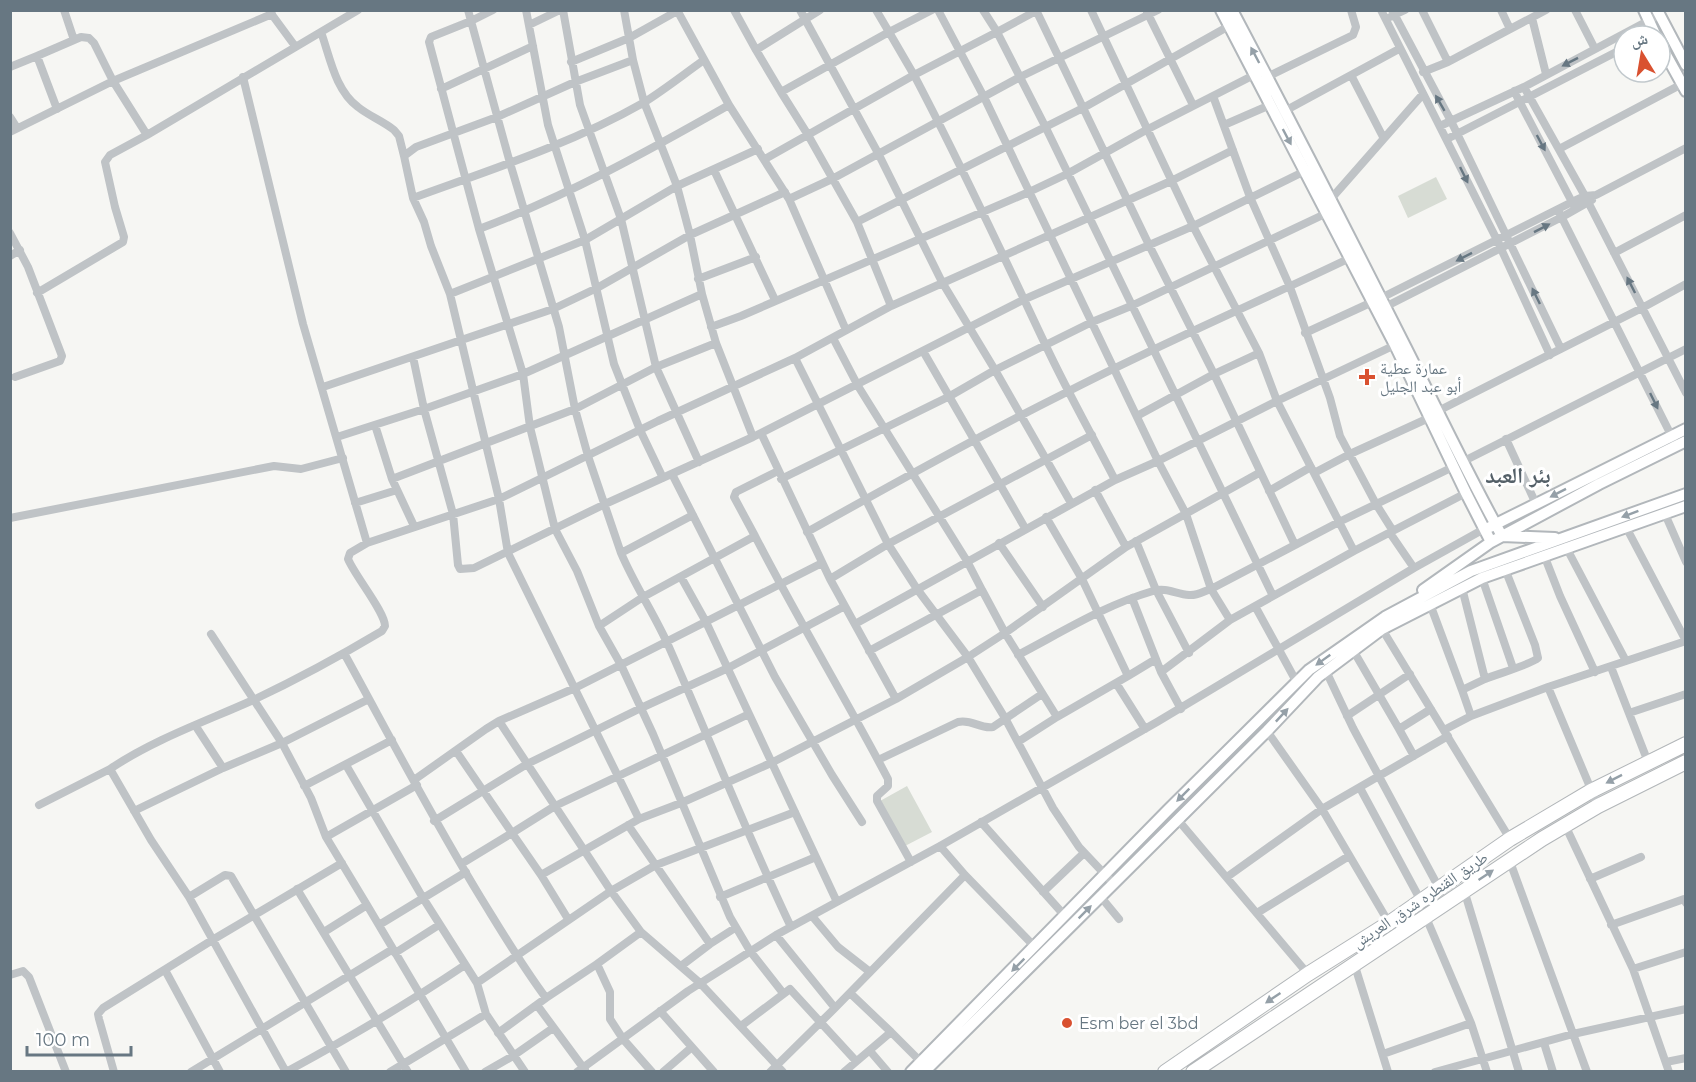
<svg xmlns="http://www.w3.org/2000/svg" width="1696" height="1082" font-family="Montserrat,'Noto Naskh Arabic',sans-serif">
<rect width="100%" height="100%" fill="#f6f6f3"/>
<path fill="#d7dcd4" d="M1436,177L1447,199L1408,218L1398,196Z
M907,786L932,832L905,846L880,801Z"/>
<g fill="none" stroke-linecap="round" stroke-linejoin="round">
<defs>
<path id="secondary" d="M1221,10L1395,345L1466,493L1491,542
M1232,10C1290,120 1347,231 1403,342C1436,407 1467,473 1502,536L1555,538
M1644,10L1656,36
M1657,10L1686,65
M1660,44L1686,91
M1490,527L1686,429
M1423,590L1491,542L1599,484L1686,441
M911,1072L1168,810L1309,670L1385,617L1471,571L1686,494
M924,1072L1267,731L1318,677L1382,629L1482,578L1686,506"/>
<path id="highway" d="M1165,1072L1308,974L1389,923L1510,839L1591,791L1686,744
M1193,1072L1542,839L1598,806L1686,762"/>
</defs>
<use href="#secondary" stroke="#b2b7bb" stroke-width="14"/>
<use href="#highway" stroke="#b2b6b9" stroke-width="16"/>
<path stroke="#bfc3c6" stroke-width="8" d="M64,10L74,40
M468,10L471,21L431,37L429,42L479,229C567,196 648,151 729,105L677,10
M493,10L471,21L510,163L559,327L575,409L588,456L621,553
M526,10L548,125L585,240L614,364L640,430L663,478
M563,10L580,105L621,219L656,367L716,343
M734,10L756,50
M800,10L878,153L942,282L995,370L1071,503
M876,10L889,32L932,10
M938,10L984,97L1158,461L1186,514L1211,589L1230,620
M983,10L997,32L1036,11
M1036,10L1149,245L1214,374L1295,545
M1091,10L1193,226L1259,353L1277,401L1354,551
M1381,10L1497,240L1550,355
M1392,10L1451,121L1561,349
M1422,10L1448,62
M1501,10L1510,29
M1575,10L1595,49
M270,12L295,46
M1147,12L1193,105
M1390,17L1405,10
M1532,18L1546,74
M529,25L560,10
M321,32C330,57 335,90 358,107C369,116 383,121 394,130L399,136L404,156
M37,56L81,37L89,38L94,43L113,81L272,14
M633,60L575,82L497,117L416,147L404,156L413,198L424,222L431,246L450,294L499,499L508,553L639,819
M571,62L629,38L679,10
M10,67L37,56L57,109
M1423,72L1448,62L1546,10
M1351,75L1383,137
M1267,77L1353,35L1356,27L1351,10
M1524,87L1585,196L1686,393
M441,89L533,46
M1514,91L1573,204
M781,92L808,135L857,222L891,306
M1213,96L1250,197L1290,287L1330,398L1340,436L1376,504L1393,531
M729,105L789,199L832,179L1020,77L1158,10
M1281,113L1399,49
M10,117L17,128
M1224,125L1270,105
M1440,126L1524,87L1659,15
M10,132L113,81L147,135L358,10
M1447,139L1624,48
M1559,149L1682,84
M765,159L914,75L889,32L781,92L756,50L820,10
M714,170L775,300
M413,198C490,170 571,144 643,103C664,90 684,74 704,60
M789,199L846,330
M1330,200L1423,94
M1558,210L1673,439
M857,222L1083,108L1229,26
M479,229L523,374L530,427L555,529L577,571L599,626L621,665L653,734L730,917L750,951L783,993
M10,233L28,267L62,356L60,361L15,377
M1614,253L1686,215
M10,256L20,250
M698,279L756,257
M37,293L123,242L124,237L115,207L105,162L110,155L147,135
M450,294L585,240L677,186L758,149
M702,294L716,343L753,437
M1381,309L1562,217L1592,200
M711,327L741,316L1029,192L1067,174L1148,129L1254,75
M1305,333L1381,298L1572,202L1585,196L1596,195L1686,148
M833,338L858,386L967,561L982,590L869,651
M923,351L1025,528
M413,357L424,409L453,514L458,565L460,569L474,568L605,504L753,437L1025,299L1193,226L1305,171
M795,358L888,544L917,589L968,657L1005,718L1053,808L1079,847L1113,883
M323,387L553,309L597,288L690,235L677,186L644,102L633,60L624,10
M1438,411L1642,308L1686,284
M1137,416L1214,374L1259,353
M375,425L392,479L414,526
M761,433L830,579L896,699
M337,437L424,409L523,374L702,294L690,235L785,192
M1506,439L1536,504
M1462,462L1686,349
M1314,473L1350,454L1431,417
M672,474L775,677L832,775L862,822
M392,479L575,409L656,367L699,462
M781,479L950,396L995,370L1092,322L1131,306L1327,213
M1115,480C1092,435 1067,391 1046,346C1003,255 961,164 914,75L997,32L1045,126L1273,596
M1095,490L1126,547
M1269,491L1311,467
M355,503L397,490
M1665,514L1686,562
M693,515L621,553C635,586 655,615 669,647C710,740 747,835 791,927
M1046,517L1082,579L1128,676L1057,717
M10,518L274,466L301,469L343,458
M1626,527L1686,641
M807,532C893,484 979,436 1067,392C1160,344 1256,303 1350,258
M1390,533L1414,568
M755,536L734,497L736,492L778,471
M1136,541L1156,590L1189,653
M367,543L499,499L658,421L795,358L891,306L1171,181L1233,150
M999,543L1043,607
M1566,547L1626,661
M1544,555L1560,596L1595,672
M681,577L706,622L749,714
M1482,578L1513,668
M830,579L888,544L1092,435
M1462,588L1485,679L1462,690L1471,716
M982,590L1005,633L1057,717L1018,742
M1132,598L1161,672L1181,709
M1430,604L1462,690
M1255,606L1296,681
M855,624L1115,480L1158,461L1277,401L1395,345
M599,626L643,597L755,536C797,618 845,697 888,779V786L877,796V801L911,862
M1382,629L1510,839
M211,634L282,743L311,798L326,837L367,905
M1353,650L1399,729L1431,709
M344,653C389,735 432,818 481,898C502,932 522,966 546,998
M1018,655C1062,632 1105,605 1153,591C1166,587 1176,594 1189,595C1197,596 1204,591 1211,589L1339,522L1453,467
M1611,667L1648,762
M1326,671L1353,728L1439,888
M1161,672L1230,620L1354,551L1466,493
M1128,676L1156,659
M1485,679C1497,674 1532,664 1538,658L1535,645L1505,569
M1116,683L1145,729
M1548,687L1598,806
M1629,713L1686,694
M1347,716L1410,674
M499,721L611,891L641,932L700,983L783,1072
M195,725L223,768
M1399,729L1414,756
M1444,730L1471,716L1548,687L1686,641
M1267,731L1322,809L1389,923
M456,751L512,833L461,864
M878,760L958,722C973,719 979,729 993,727L1042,694
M346,765L423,898L477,983
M414,780L486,729L499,721L575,688L822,563
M304,786L392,740
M1360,788L1421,901
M39,805L110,769
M134,811L223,768L282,743L369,699
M1178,820L1308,974
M434,821L527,764L641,708L728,668L845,606
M981,822L1065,916
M628,825L710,944
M1565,825L1633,969L1669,1072
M326,837L417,785
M940,846L965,875L1035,947
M1509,859L1587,1072
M541,875L568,919
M1227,877L1322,809L1448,736
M1590,879L1641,857
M297,889L408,1072
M1464,890L1519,1072
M1043,892L1084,853
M1100,896L1119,919
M189,897L151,840L110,769C153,740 204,722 251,701C296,680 340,656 382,631L385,626C385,612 355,576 348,559L350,553L367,543L303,324L243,77
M720,897L816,857
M837,902L749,714L555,806L512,833L541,875L639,819L681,803L771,763L896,699L968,657L1005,633L1126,547L1259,473
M1257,913L1349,856
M1425,915L1471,1023L1487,1072
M812,916L838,947L870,972
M379,925L466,872
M1611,925L1684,899L1686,903
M324,932L367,905L466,1072
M641,932L597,964L610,992V1019L623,1039L652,1072
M776,935L835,1008
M395,953L439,925
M1354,963L1388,1072
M681,966L710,944L735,928
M1633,969L1686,952
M165,970L220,1072
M10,975L23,971L29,977L66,1072
M537,1005L585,1070
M660,1011L714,1072
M741,1026L790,989L856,1061
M891,1032L921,1062
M498,1033L546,998L597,964
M1544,1043L1553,1072
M870,1051L888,1072
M1383,1054L1471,1023
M1666,1062L1686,1058
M114,1072L99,1019L98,1014L103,1008L214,939L342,863
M191,1072L393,949
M286,1072L189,897L225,875L231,876L346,1072
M286,1072C347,1039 407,1004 465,965
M390,1072L486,1014
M485,1072L513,1056L553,1028
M525,1072L486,1014L477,983L611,891L656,865L795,812
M577,1072L688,991L776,935L940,846L1157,722L1414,568L1484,529
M663,1072L692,1047
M770,1072L835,1008L965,875
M844,1072L891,1032L850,993
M1435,1072L1573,1034L1686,1009"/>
<use href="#secondary" stroke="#fff" stroke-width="10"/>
<use href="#highway" stroke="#fff" stroke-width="14"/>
</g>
<defs><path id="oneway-solid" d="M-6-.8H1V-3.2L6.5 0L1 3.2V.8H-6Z" transform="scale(1.5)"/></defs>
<g fill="#95a0a8">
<use href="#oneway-solid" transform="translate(1255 55) rotate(-118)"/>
<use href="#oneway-solid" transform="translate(1287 137) rotate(62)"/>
<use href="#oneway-solid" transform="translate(1558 493) rotate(153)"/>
<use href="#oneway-solid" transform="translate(1630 514) rotate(159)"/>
<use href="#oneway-solid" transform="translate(1323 660) rotate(144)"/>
<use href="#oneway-solid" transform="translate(1282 715) rotate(-47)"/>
<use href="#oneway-solid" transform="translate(1614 779) rotate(153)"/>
<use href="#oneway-solid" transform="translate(1183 795) rotate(135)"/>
<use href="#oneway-solid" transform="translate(1486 875) rotate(-34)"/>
<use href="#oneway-solid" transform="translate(1085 912) rotate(-45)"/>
<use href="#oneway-solid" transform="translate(1018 965) rotate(135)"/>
<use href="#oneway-solid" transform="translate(1273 998) rotate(146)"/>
</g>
<g fill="#677782">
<use href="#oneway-solid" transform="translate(1570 62) rotate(153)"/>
<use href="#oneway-solid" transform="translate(1440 103) rotate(-120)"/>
<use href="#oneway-solid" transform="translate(1541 143) rotate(62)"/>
<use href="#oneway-solid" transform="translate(1464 175) rotate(64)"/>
<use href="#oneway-solid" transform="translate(1542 228) rotate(-27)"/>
<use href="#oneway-solid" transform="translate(1464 257) rotate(153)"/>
<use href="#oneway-solid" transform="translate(1631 285) rotate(-117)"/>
<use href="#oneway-solid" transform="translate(1536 296) rotate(-116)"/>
<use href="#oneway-solid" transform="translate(1654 401) rotate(64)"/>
</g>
<g fill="#d95130" stroke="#fff" stroke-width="2">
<path d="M1364 368h6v6h6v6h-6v6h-6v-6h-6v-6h6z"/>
<circle cx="1067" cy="1023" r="6"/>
</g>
<g text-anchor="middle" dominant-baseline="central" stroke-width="6" stroke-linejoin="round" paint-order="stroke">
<g font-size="16" fill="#677782" stroke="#fff" text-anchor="start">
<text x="1380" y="368">عمارة عطية<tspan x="1380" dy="18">أبو عبد الجليل</tspan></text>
<text x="1079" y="1023">Esm ber el 3bd</text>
</g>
<g font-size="16" fill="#677782" stroke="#fff">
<text transform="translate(1420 900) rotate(-34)">طريق القنطره شرق, العريش</text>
</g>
<g font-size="22" font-weight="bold" fill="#546068" stroke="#fff">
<text x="1518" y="475">بئر العبد</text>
</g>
</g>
<rect width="1696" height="1082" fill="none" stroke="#677782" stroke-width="24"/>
<g transform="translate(1642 54) rotate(349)"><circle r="28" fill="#ffffff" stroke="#c2c9cd" stroke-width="1.5"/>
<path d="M0-4.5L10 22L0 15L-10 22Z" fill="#d95130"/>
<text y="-9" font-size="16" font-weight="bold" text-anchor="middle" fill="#677782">ش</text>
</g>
<path d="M27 1046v9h104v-9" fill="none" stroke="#677782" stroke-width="3"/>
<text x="36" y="1046" font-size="18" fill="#677782" stroke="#ffffff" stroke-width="4.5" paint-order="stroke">100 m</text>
</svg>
